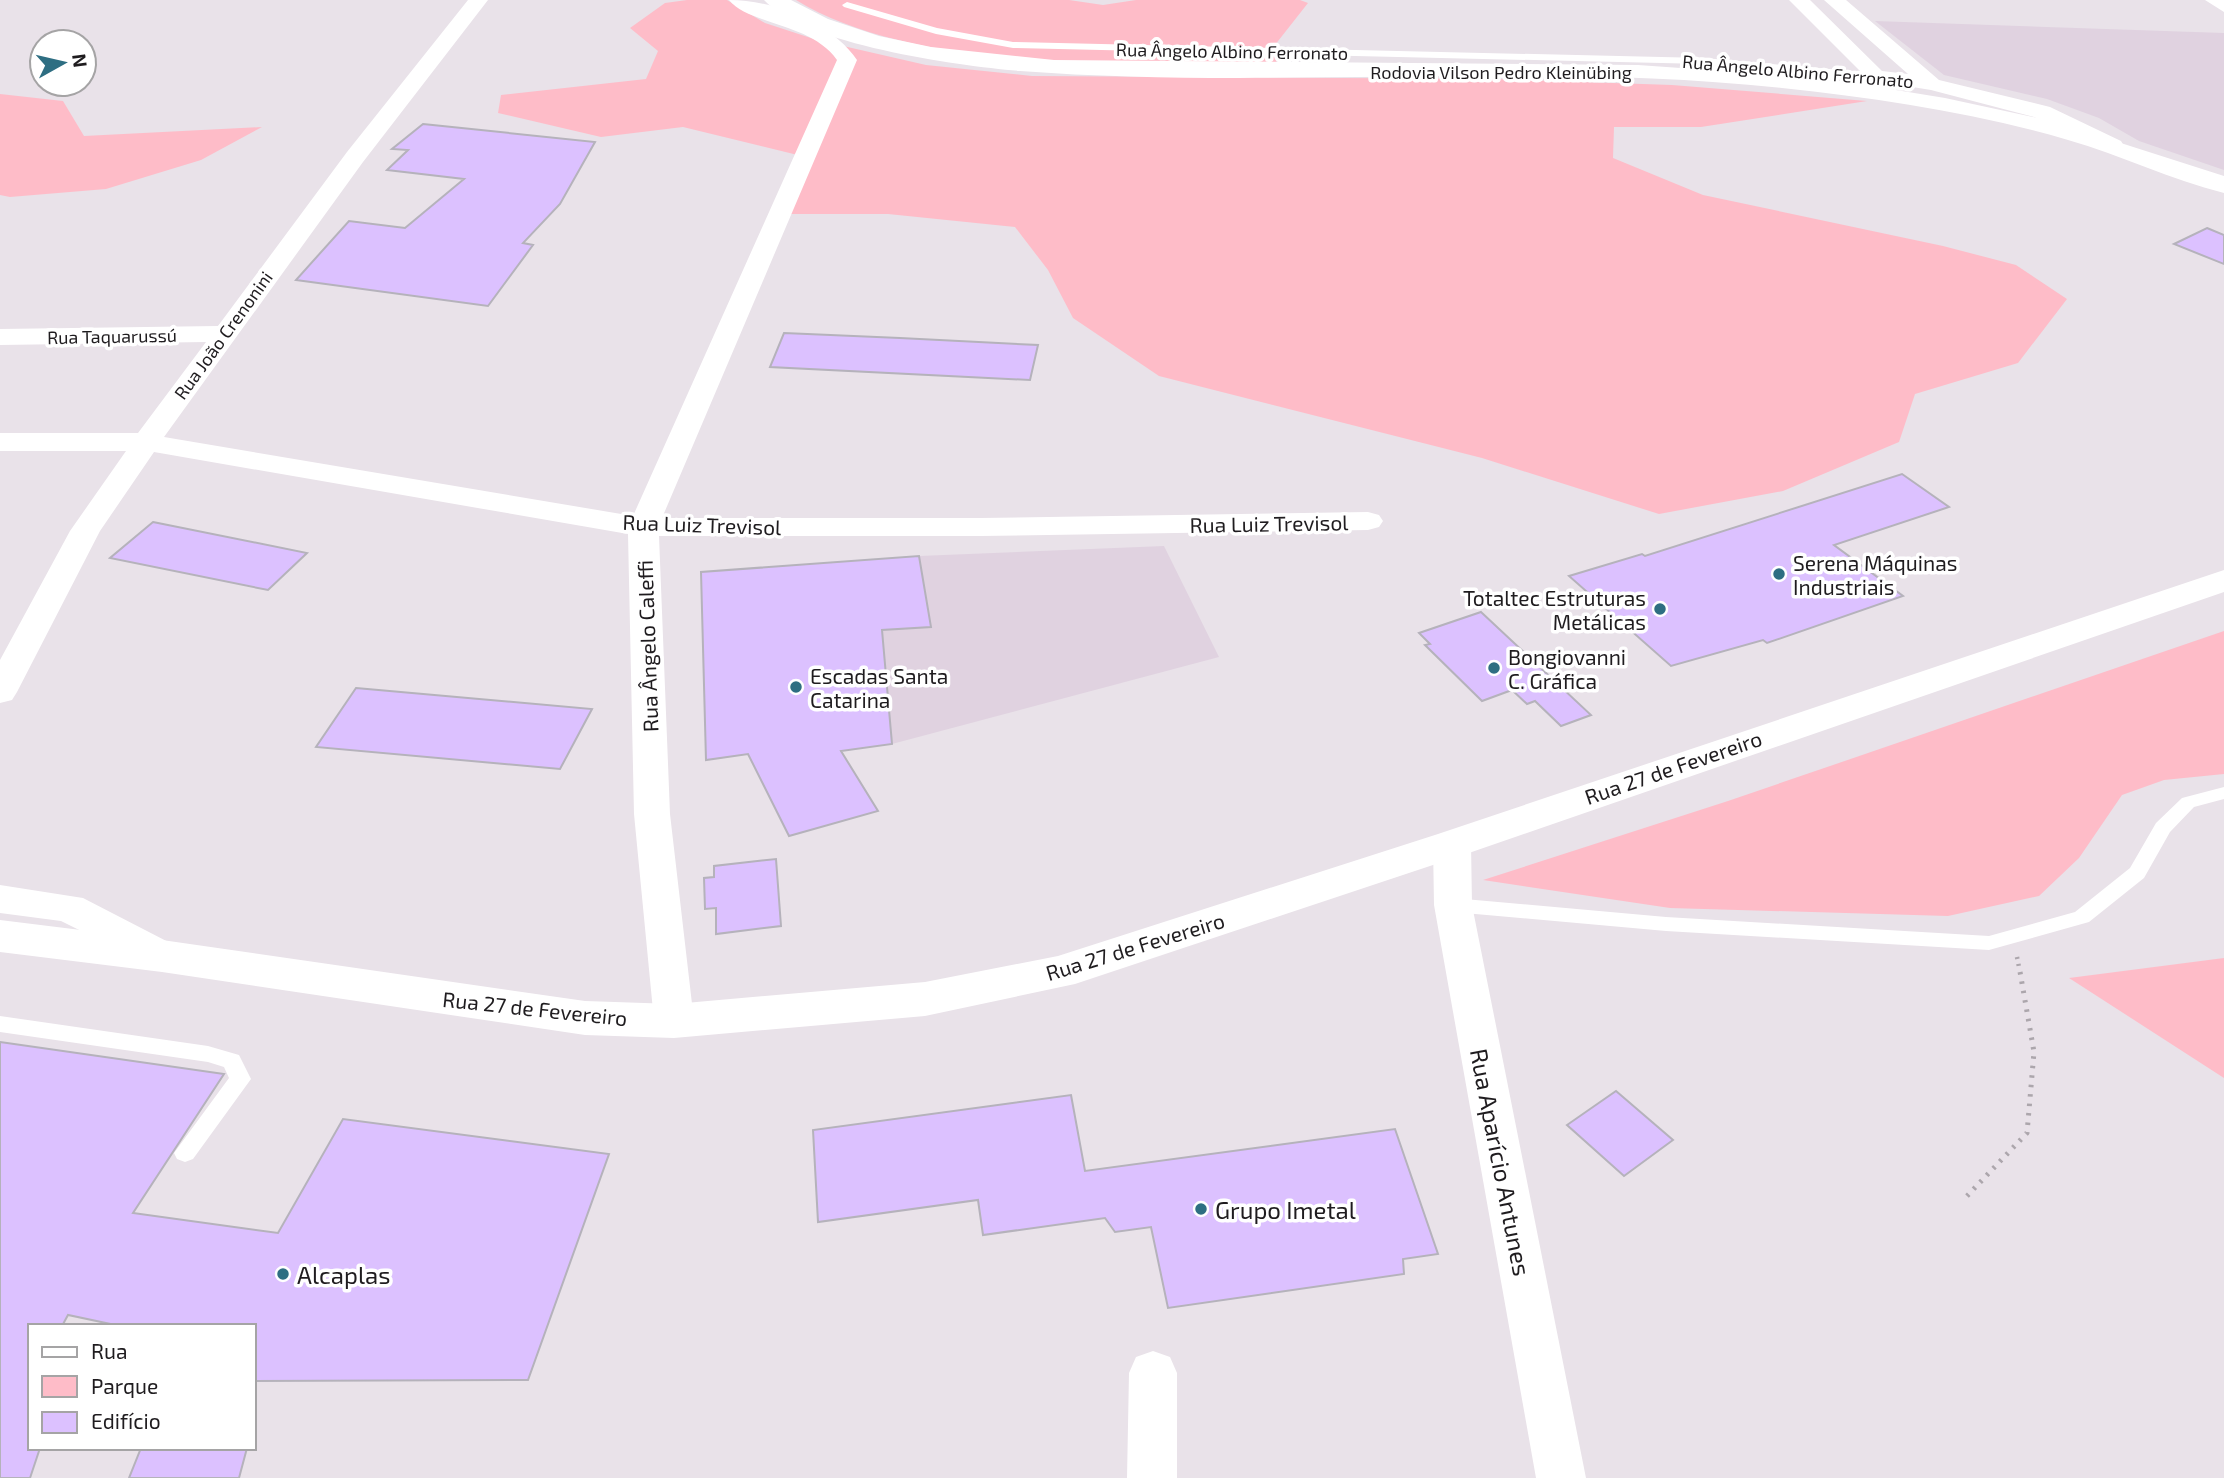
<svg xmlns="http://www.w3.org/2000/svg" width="2224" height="1478" font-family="'Exo 2',sans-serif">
<rect width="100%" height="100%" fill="#e9e2e9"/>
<path fill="#e0d2e0" d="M1875,21L2224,33V170L2139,141L2099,118L2047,99L1944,75Z
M1164,546L1219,657L892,744L882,630L931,626L919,556Z"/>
<path fill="#febcc8" d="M687,0H727L765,23L817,40L926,65L1032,76L1492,79L1672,85L1867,101L1701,127H1614L1613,158L1703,195L1943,246L2016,265L2067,299L2018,363L1915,394L1899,442L1783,491L1659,514L1482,458L1159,376L1073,318L1048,270L1015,227L888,214H790L814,159L683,127L601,137L498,113L501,95L646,79L658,51L630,28L665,3Z
M796,0H1069L1103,5L1136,0H1300L1308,3L1271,50L1278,65C1137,63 917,74 796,0Z
M0,94L63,101L84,136L262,127L201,160L106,189L10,197L0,195Z
M2224,631V774L2164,780L2122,795L2079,858L2039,896L1948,916L1670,908L1483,880L1728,801Z
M2224,958V1078L2069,978Z"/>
<path fill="#dcc1ff" stroke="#b5b2bb" stroke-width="2" d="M423,124L595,142L560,204L523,243L533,245L488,306L296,280L349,221L405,228L464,179L387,170L408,150L392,149Z
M2207,228L2224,235V264L2174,244Z
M784,333L900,338L1038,345L1030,380L770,367Z
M1902,474L1949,507L1834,545L1903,596L1767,643L1763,640L1671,666L1569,576L1642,554L1645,556Z
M153,522L307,553L268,590L110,558Z
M919,556L931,627L882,630L892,744L841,751L878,811L789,836L748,754L706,760L701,572Z
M1481,612L1591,715L1561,726L1535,701L1527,704L1512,690L1482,701L1425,645L1430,644L1419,633Z
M356,688L592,709L560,769L316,747Z
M776,859L781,926L716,934V908L705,909L704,878L714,877V866Z
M0,1042L224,1074L133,1213L278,1233L343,1119L609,1154L528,1380L254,1381V1326H120L68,1315L62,1326H30V1448H40L30,1478H0Z
M1616,1091L1673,1140L1624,1176L1567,1125Z
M1071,1095L1085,1171L1395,1129L1438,1254L1403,1259L1404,1274L1168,1308L1151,1227L1115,1232L1105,1218L983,1235L978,1200L818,1222L813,1130Z
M141,1448H247L239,1478H129Z"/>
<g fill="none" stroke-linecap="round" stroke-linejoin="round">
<path stroke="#aca6ac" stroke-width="4.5" stroke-dasharray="2 5" stroke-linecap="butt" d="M2017,957L2019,967"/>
<path stroke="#aca6ac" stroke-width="5" stroke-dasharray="2.5 7" stroke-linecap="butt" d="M1967,1196L2027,1133L2034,1052L2019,966"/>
<path fill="#fff" fill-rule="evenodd" d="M847,2L937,28L1013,42L1704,58L1876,73L1881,76L1876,79L1704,64L1013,48L936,34L844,7L842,5Z
M2224,787V799L2194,807L2170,832L2144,878L2089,922L1989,950L1666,931L1453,912L1446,910L1443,905L1446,900L1453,898L1666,917L1989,936L2075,912L2130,868L2156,823L2182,798Z
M0,1016L208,1046L239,1055L251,1079L193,1159L185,1162L177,1159L174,1153L229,1078L224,1067L208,1062L0,1032Z"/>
<path fill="#fff" fill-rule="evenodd" d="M468,0H488L363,162L164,437L633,516L837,60C811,23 749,25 729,0C774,0 831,22 857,60L662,518H981L1368,512L1379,515L1383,521L1379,527L1368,530L981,536H659L670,814L694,1021L688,1032L674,1037L660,1032L654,1021L634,814L628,534L154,452L100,531L17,692L12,700L0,703V660L70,531L126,451H0V433H138L206,342L0,345V329L218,326L347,152Z
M1789,0H1810L1882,71L1908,74L1824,0H1846L1939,80L2050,107L2121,141L2124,146L2113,153L2105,151L2034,117L1931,90L1869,80Z
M2205,0H2224V12Z
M1452,831L1465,835L1471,844L1472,905L1586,1478H1536L1434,905L1433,844L1439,835Z
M0,885L83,898L176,946L182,956L176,966L162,971L61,921L0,913Z
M1153,1351L1170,1357L1177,1373V1478H1127L1129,1373L1136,1357Z"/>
<path fill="#fff" fill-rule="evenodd" d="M2224,570V592L1466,854L1075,984L925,1016L674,1038L585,1035L162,972L0,952V920L162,940L585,1001L674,1004L925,982L1058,956L1438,834Z"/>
<path fill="#fff" fill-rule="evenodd" d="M764,0H791L828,19L879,36L931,47L1054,60L1638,65L1822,78L1945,98L2052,121L2224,176V193C2171,180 2121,155 2068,140C1976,113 1878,98 1782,88C1529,61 1273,90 1020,71C960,66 805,45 764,0Z"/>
</g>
<g fill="#2e6e82" stroke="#fff" stroke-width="2.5">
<circle cx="1779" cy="574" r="7"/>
<circle cx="1660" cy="609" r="7"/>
<circle cx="1494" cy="668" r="7"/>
<circle cx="796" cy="687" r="7"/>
<circle cx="1201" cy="1209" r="7"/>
<circle cx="283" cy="1274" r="7"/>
</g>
<g text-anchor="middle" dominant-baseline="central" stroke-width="7" stroke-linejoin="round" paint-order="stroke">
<g font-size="18" fill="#1f1c1f" stroke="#fff">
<text transform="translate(1232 51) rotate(1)">Rua Ângelo Albino Ferronato</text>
<text transform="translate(1798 71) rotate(5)">Rua Ângelo Albino Ferronato</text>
<text x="1501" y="72">Rodovia Vilson Pedro Kleinübing</text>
<text transform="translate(223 335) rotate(-54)">Rua João Crenonini</text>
<text transform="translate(112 336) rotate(-1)">Rua Taquarussú</text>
</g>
<g font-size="21" fill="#1f1c1f" stroke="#fff">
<text transform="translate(1269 523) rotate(-1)">Rua Luiz Trevisol</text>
<text transform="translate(702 524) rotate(2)">Rua Luiz Trevisol</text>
<text transform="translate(647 646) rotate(-92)">Rua Ângelo Caleffi</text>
<text transform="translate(1673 767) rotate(-19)">Rua 27 de Fevereiro</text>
<text transform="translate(1135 946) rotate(-17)">Rua 27 de Fevereiro</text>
<text transform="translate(535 1008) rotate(6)">Rua 27 de Fevereiro</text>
</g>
<g font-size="21" fill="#1f1c1f" stroke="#fff" text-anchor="start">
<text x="1793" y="562">Serena Máquinas<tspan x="1793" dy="24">Industriais</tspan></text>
<text x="1646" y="597" text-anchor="end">Totaltec Estruturas<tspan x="1646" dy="24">Metálicas</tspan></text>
<text x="1508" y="656">Bongiovanni<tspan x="1508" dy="24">C. Gráfica</tspan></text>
<text x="810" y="675">Escadas Santa<tspan x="810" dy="24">Catarina</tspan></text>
</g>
<g font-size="24" fill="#1f1c1f" stroke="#fff">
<text transform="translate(1501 1162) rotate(79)">Rua Aparício Antunes</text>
</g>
<g font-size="24" fill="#1f1c1f" stroke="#fff" text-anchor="start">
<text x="1215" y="1209">Grupo Imetal</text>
<text x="297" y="1274">Alcaplas</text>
</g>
</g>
<rect x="28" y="1324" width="228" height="126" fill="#ffffff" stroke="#a5a4a5" stroke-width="2"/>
<rect x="42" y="1347" width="35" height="10" fill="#ffffff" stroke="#a5a4a5" stroke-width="2"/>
<text x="91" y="1359" font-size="21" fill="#1f1c1f">Rua</text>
<rect x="42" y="1376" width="35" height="21" fill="#febcc8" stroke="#a5a4a5" stroke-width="2"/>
<text x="91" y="1394" font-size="21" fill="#1f1c1f">Parque</text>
<rect x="42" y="1412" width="35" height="21" fill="#dcc1ff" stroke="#a5a4a5" stroke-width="2"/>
<text x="91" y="1429" font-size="21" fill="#1f1c1f">Edifício</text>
<g transform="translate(63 63) rotate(82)"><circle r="33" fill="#ffffff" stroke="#a5a4a5" stroke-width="2"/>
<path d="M0-5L12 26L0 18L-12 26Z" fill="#2e6e82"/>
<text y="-10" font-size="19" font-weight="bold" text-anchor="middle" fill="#1f1c1f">N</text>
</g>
</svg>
